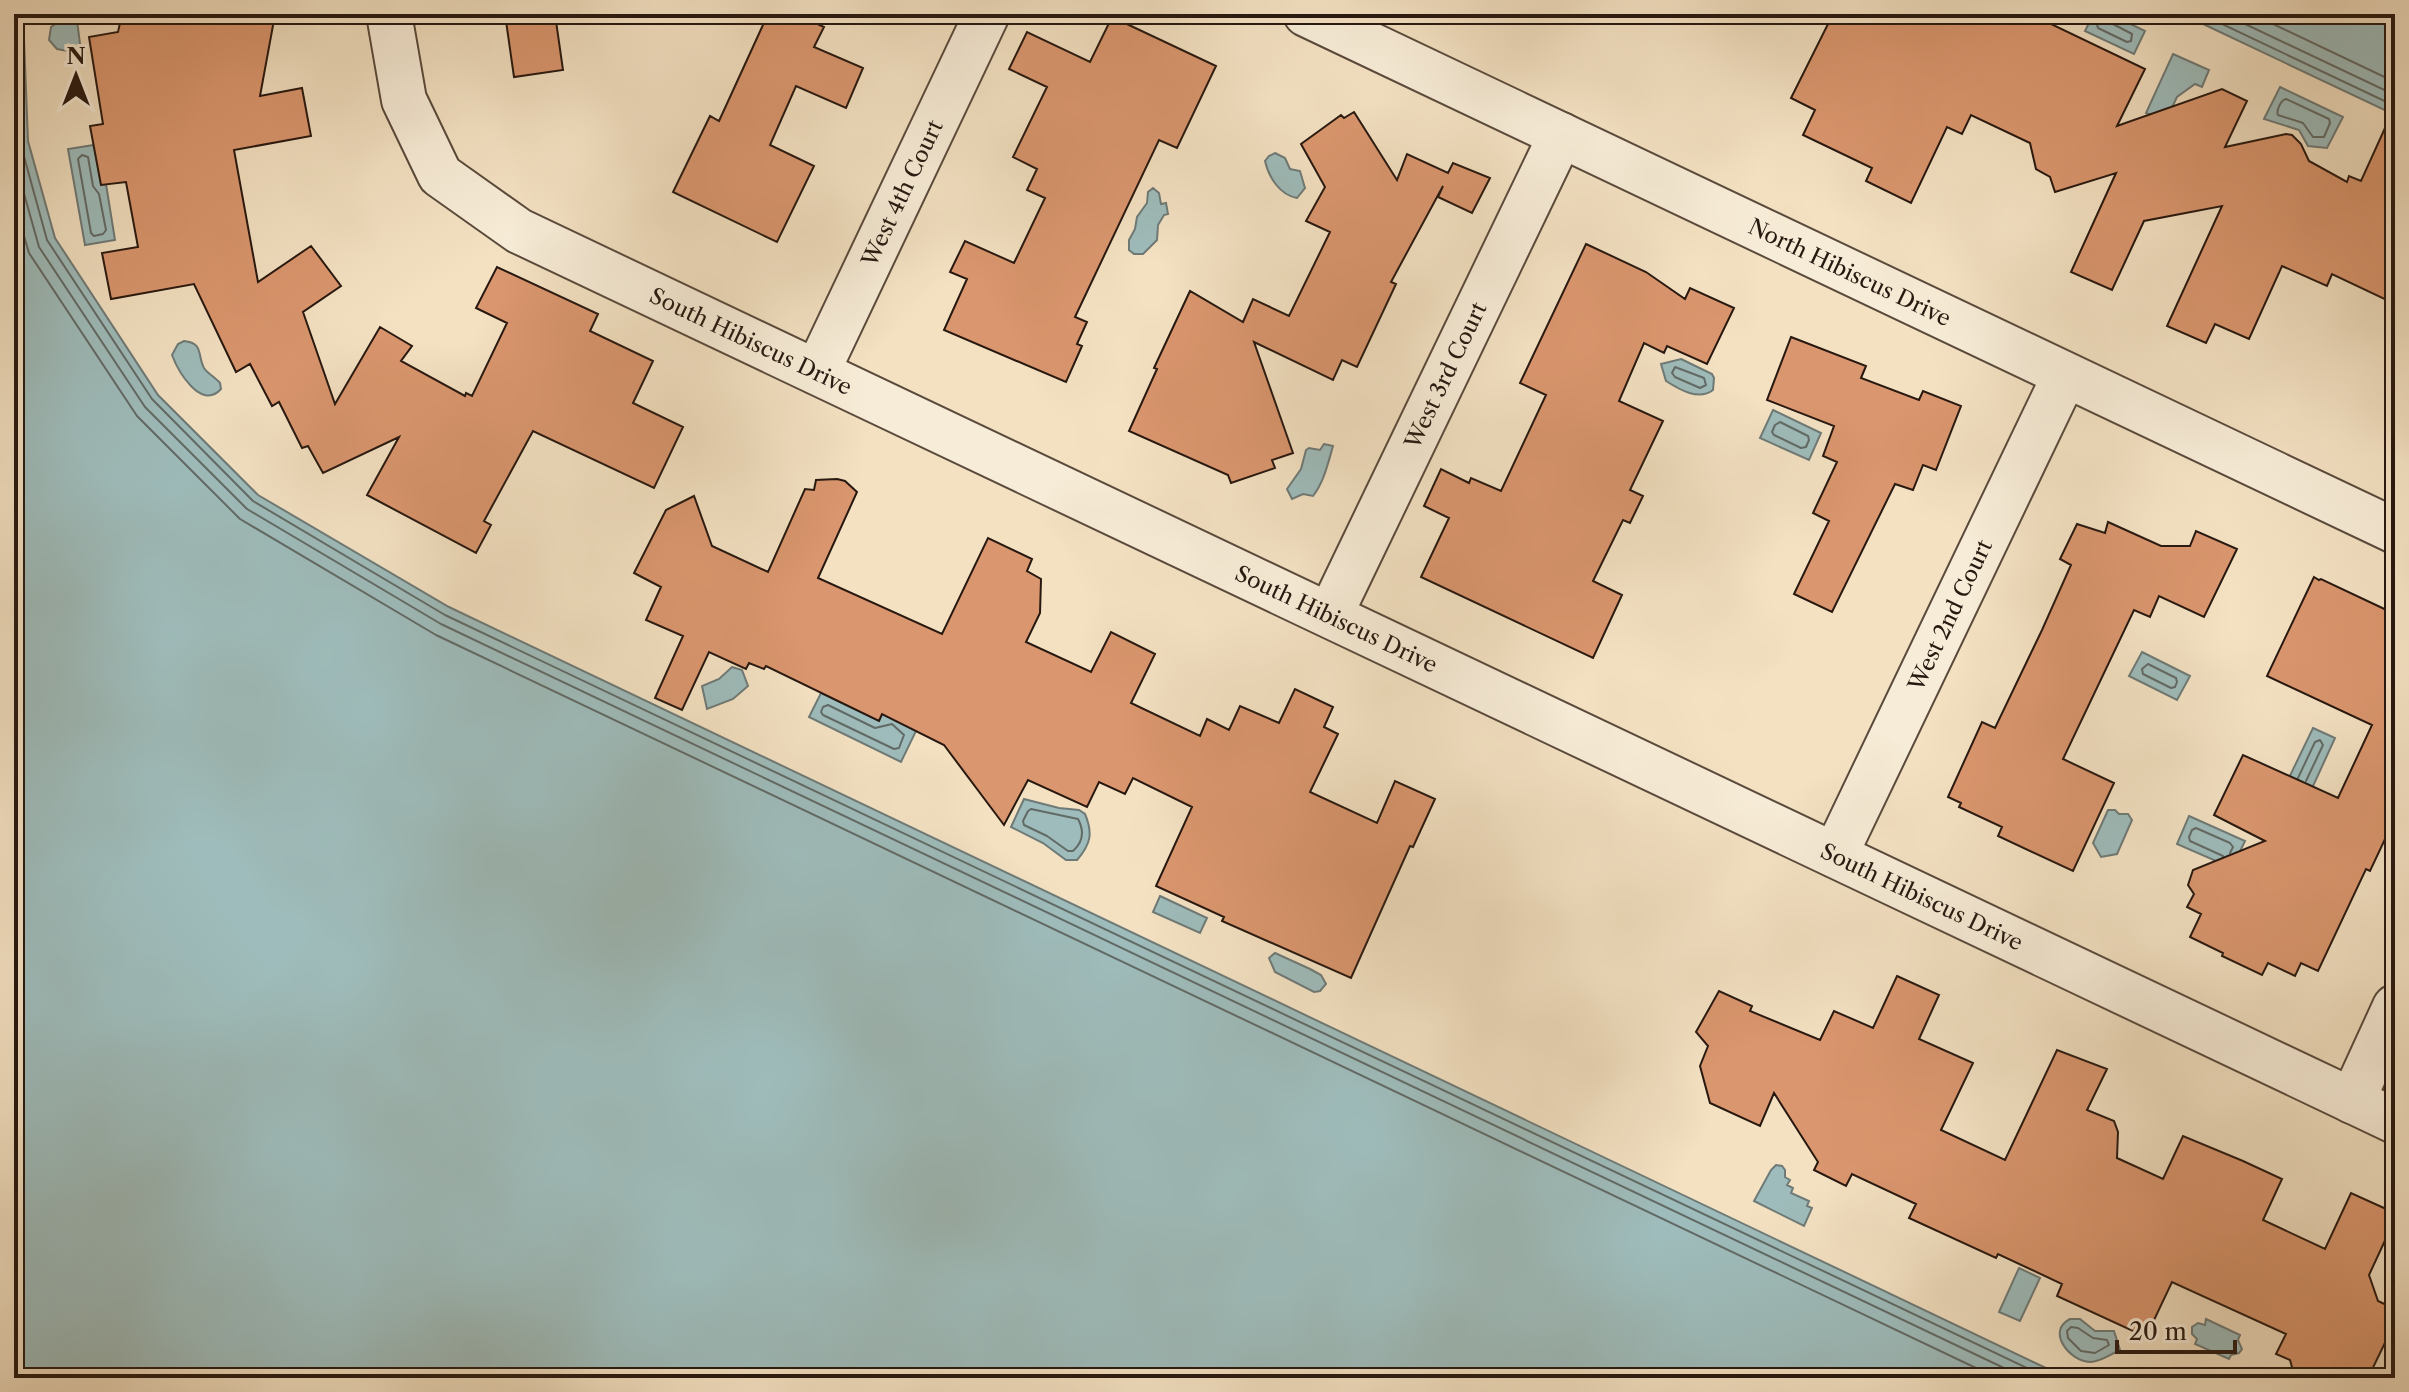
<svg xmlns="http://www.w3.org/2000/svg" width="2409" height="1392" font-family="'Libre Caslon Text',serif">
<rect width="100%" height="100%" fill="#f3e1c2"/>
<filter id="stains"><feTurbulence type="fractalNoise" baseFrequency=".0025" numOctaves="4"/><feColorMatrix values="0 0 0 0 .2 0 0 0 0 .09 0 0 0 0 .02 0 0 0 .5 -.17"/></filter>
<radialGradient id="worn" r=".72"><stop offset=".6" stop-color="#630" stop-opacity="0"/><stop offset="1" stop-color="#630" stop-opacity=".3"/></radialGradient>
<path fill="#9ebcbb" stroke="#6e7a77" stroke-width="2" d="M14,14H23L28,141L55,238L158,395L258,495L449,607L2067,1378H14Z
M61,14H93L86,18L79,17L77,20L80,44L73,52L57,49L49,40L51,27L60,21Z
M2088,14H2110L2145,31L2134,54L2085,31L2089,23L2085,18Z
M2182,14H2395V115Z
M2173,54L2209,70L2202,87L2195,84L2177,97L2165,122L2146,113Z
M2280,87L2343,117L2327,148L2308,146L2299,130L2264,119Z
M94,145L101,185L106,184L115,240L85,245L68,149Z
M1275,153L1285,158L1290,169L1300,171L1305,188L1297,198C1280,195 1269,178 1265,161L1269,156Z
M1153,188L1159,193L1161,204L1166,203L1168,214L1164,215L1158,225L1157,240L1143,254H1134L1129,250V240L1135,229L1137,217L1147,203L1148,192Z
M184,341C204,343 197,355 204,368C208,374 215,377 220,383L221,389C201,411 178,371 172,355L178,344Z
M1681,359L1712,374L1714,378L1713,390C1699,401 1680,390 1666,381L1661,364Z
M1773,410L1821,433L1809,460L1760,438Z
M1324,444L1333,446C1328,463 1324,482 1313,496L1303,494L1292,499L1287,489L1301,469L1306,450L1309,448L1320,450Z
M2142,652L2190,676L2177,700L2129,676Z
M732,667L742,670L748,686L733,699L707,709L702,686L719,679Z
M821,693L879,721L883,712L916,731L901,762L809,717Z
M2313,728L2335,738L2309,795L2286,784Z
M1024,799L1059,808L1079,810L1085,814C1093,833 1091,844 1077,860H1066L1043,843L1011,827Z
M2108,810H2115L2119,814H2128L2132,820L2117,854L2101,857L2093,843Z
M2189,816L2245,841L2232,868L2177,844Z
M1160,896L1207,918L1200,933L1153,912Z
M1275,953L1310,969L1321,975L1326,984L1320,991L1314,992L1275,972L1269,958Z
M1776,1165L1782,1166L1785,1170V1177L1790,1180L1787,1185L1793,1188L1791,1193L1809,1201L1807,1206L1812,1208L1804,1226L1754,1201L1771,1170Z
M2019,1268L2040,1278L2020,1321L1999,1312Z
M2070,1319H2080L2095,1331H2114L2120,1350C2111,1354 2100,1362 2090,1362C2069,1361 2046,1331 2070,1319Z
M2206,1319L2240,1335L2238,1340L2242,1349L2239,1353L2231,1355L2229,1359L2195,1344L2197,1339L2192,1334V1327L2198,1323L2205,1325Z"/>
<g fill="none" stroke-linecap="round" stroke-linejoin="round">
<path stroke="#626a66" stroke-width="2" d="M15,14L20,142L47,240L152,399L253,501L445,615L2048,1378
M2094,14L2098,28L2127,42L2131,41L2132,34L2113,24L2109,14
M2201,14L2393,105
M2224,14L2395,95
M2252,14L2395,82
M2286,99L2329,119L2330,123L2324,137H2313L2303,123L2278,115C2276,110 2281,100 2286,99Z
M82,155L88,157L93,186L99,194L106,230L103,234L94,236L91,233L78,159Z
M14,158L39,247L145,407L247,509L441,624L2025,1378
M14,203L29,253L137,416L240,519L436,635L1997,1378
M1675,367L1704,378L1706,385L1700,388L1675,377L1672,373Z
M1780,422L1808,436L1809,440L1806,447L1801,448L1774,435L1772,432L1775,425Z
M2148,664L2176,678L2177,682L2175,687L2171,688L2143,674L2142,669Z
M828,705L875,728L892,724L904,735L899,748L894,749L823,715L821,712L823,707Z
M2298,778L2315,742L2320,740L2323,745L2306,781
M1031,809L1078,819C1085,832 1083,842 1073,851H1068L1047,836L1024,825L1023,821L1028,811Z
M2223,856L2190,841L2189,837L2192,830L2196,828L2230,843L2233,847L2230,853
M2071,1327L2078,1328L2093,1338L2107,1340L2109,1345L2095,1353L2081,1351L2068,1338L2067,1331Z"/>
</g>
<path fill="#da966e" stroke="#271810" stroke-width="2" d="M122,14H243L274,20L260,96L302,88L311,136L234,150L258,282L311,246L341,286L303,312L335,404L380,327L412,346L401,361L465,396L466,393L472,396L507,323L476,308L497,267L598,314L590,331L653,361L633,403L683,427L654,488L533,431L484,521L491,525L476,553L367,495L399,437L323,473L308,446L302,448L279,402L272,406L250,364L236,372L194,284L111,299L102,253L138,247L126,182L101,185L90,126L103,124L89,37L118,32Z
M505,14H555L563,70L514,77Z
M768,14H796L824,27L814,47L863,68L846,108L796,86L770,145L814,166L777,242L673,192L710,116L719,121Z
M1833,14H2030L2145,69L2117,126L2222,89L2247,101L2225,147L2286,134L2292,135L2301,144L2309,161L2347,182L2349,176L2361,181L2395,106V304L2332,274L2327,286L2282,266L2249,339L2215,324L2206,343L2167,326L2222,206L2144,221L2112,290L2071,272L2116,173L2055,192L2050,177L2036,169L2030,143L1971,115L1962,134L1947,127L1911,203L1866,181L1872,168L1803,135L1815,110L1791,98Z
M1112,17L1216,66L1177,148L1159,140L1075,317L1087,322L1077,344L1082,346L1066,382L944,330L967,279L950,272L965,241L1014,263L1045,198L1027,190L1037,169L1013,157L1047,87L1009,69L1027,32L1090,62Z
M1354,112L1397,180L1407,154L1448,173L1453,163L1490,178L1472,213L1438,197L1443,186L1391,282L1396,284L1357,367L1342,360L1333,380L1254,342L1293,453L1272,460L1275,468L1231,483L1228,475L1129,431L1157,369L1154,368L1190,291L1243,322L1253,299L1289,316L1330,232L1306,221L1325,187L1301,144L1341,115L1344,118Z
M1586,244L1646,272L1685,299L1690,288L1734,308L1707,364L1667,346L1664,353L1644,343L1619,401L1663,421L1630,490L1643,496L1630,523L1623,520L1593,581L1622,595L1593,658L1421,577L1449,518L1424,506L1441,469L1469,483L1471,478L1501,491L1546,395L1520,383Z
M1791,337L1866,366L1861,378L1919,400L1923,391L1961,406L1936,470L1923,465L1913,490L1895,484L1832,612L1794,594L1829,521L1813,513L1837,462L1823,456L1834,426L1767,400Z
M837,479L845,481L857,492L818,578L942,634L988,538L1032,559L1027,571L1041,579L1040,613L1026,642L1091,672L1111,632L1155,654L1131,703L1200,736L1207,719L1229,730L1240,706L1279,723L1295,689L1333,707L1324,727L1338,734L1310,792L1377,823L1395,781L1435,799L1413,847L1410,846L1351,978L1222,921L1224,917L1156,886L1192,807L1133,778L1125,794L1099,782L1087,807L1028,780L1004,825L944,745L882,714L879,721L766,666L764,669L749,663L746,669L709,652L682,710L655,698L683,636L646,620L661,587L634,573L666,510L694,496L712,546L768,572L805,489L814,490L816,480Z
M2108,522L2161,546H2190L2196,531L2237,549L2204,617L2159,596L2150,617L2134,610L2063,759L2114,783L2073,871L1998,836L2002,827L1959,807L1961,803L1948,797L1982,722L1995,728L2042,630L2071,565L2060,559L2077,524L2105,533Z
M2314,577L2319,580L2321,579L2395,614V818L2370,871L2366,869L2318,971L2301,963L2295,976L2268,963L2262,975L2222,956L2223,953L2190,937L2201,914L2187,907L2194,894L2188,885L2193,870L2265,841L2214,815L2243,755L2338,798L2372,725L2267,676Z
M1897,976L1939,995L1919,1039L1973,1063L1941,1130L2005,1160L2057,1050L2107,1069L2087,1110L2114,1121L2118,1132L2117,1158L2163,1179L2183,1136L2243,1161L2282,1179L2263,1220L2325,1249L2351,1193L2395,1213V1219L2369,1275L2378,1301L2395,1309V1322L2368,1378H2295L2290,1360L2276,1354L2286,1334L2172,1282L2146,1337L2057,1296L2062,1284L1998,1254L1996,1258L1909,1218L1916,1204L1852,1174L1846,1186L1814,1170L1818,1162L1774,1093L1760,1126L1710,1103L1700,1066L1708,1046L1696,1032L1719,991L1752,1006L1750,1011L1820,1040L1834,1011L1873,1028Z"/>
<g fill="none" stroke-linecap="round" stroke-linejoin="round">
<defs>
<g id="street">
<path id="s1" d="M389,14L404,100L440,175L519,231L2395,1121"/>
<path id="s2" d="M1306,14L2395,531"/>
<path id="s3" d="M817,372L987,14"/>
<path id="s4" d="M1330,615L1561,135"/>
<path id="s5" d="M1835,855L2065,375"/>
<path d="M2352,1101L2395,1007"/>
</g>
</defs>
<use href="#street" stroke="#5a4a3c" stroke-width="48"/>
<use href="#street" stroke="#f7ecd7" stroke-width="44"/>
</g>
<g text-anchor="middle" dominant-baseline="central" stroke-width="6" stroke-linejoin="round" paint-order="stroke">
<g font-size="22" fill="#271810" stroke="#f7ecd7">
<text stroke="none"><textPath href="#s3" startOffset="198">West 4th Court</textPath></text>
<text stroke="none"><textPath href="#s2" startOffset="602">North Hibiscus Drive</textPath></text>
<text stroke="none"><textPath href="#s1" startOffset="524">South Hibiscus Drive</textPath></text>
<text stroke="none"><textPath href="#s4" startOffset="266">West 3rd Court</textPath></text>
<text stroke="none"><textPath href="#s5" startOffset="266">West 2nd Court</textPath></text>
<text stroke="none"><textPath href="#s1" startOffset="1172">South Hibiscus Drive</textPath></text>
<text stroke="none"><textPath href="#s1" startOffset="1820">South Hibiscus Drive</textPath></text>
</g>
</g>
<rect width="2409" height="1392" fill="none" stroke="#f3e1c2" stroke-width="48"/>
<rect x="16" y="16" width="2377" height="1360" fill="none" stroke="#271810" stroke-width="4"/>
<rect x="24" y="24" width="2361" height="1344" fill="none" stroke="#271810" stroke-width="2"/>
<g transform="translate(76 76)" stroke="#f7ecd7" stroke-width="6" paint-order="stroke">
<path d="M0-6L14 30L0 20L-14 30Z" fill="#271810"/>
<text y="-12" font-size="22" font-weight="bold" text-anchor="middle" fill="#271810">N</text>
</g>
<path d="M2117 1340v12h118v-12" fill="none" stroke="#271810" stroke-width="4"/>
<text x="2129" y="1340" font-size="24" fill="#271810" stroke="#f7ecd7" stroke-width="6" paint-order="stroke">20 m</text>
<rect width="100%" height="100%" filter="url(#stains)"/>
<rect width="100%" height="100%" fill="url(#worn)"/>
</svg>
